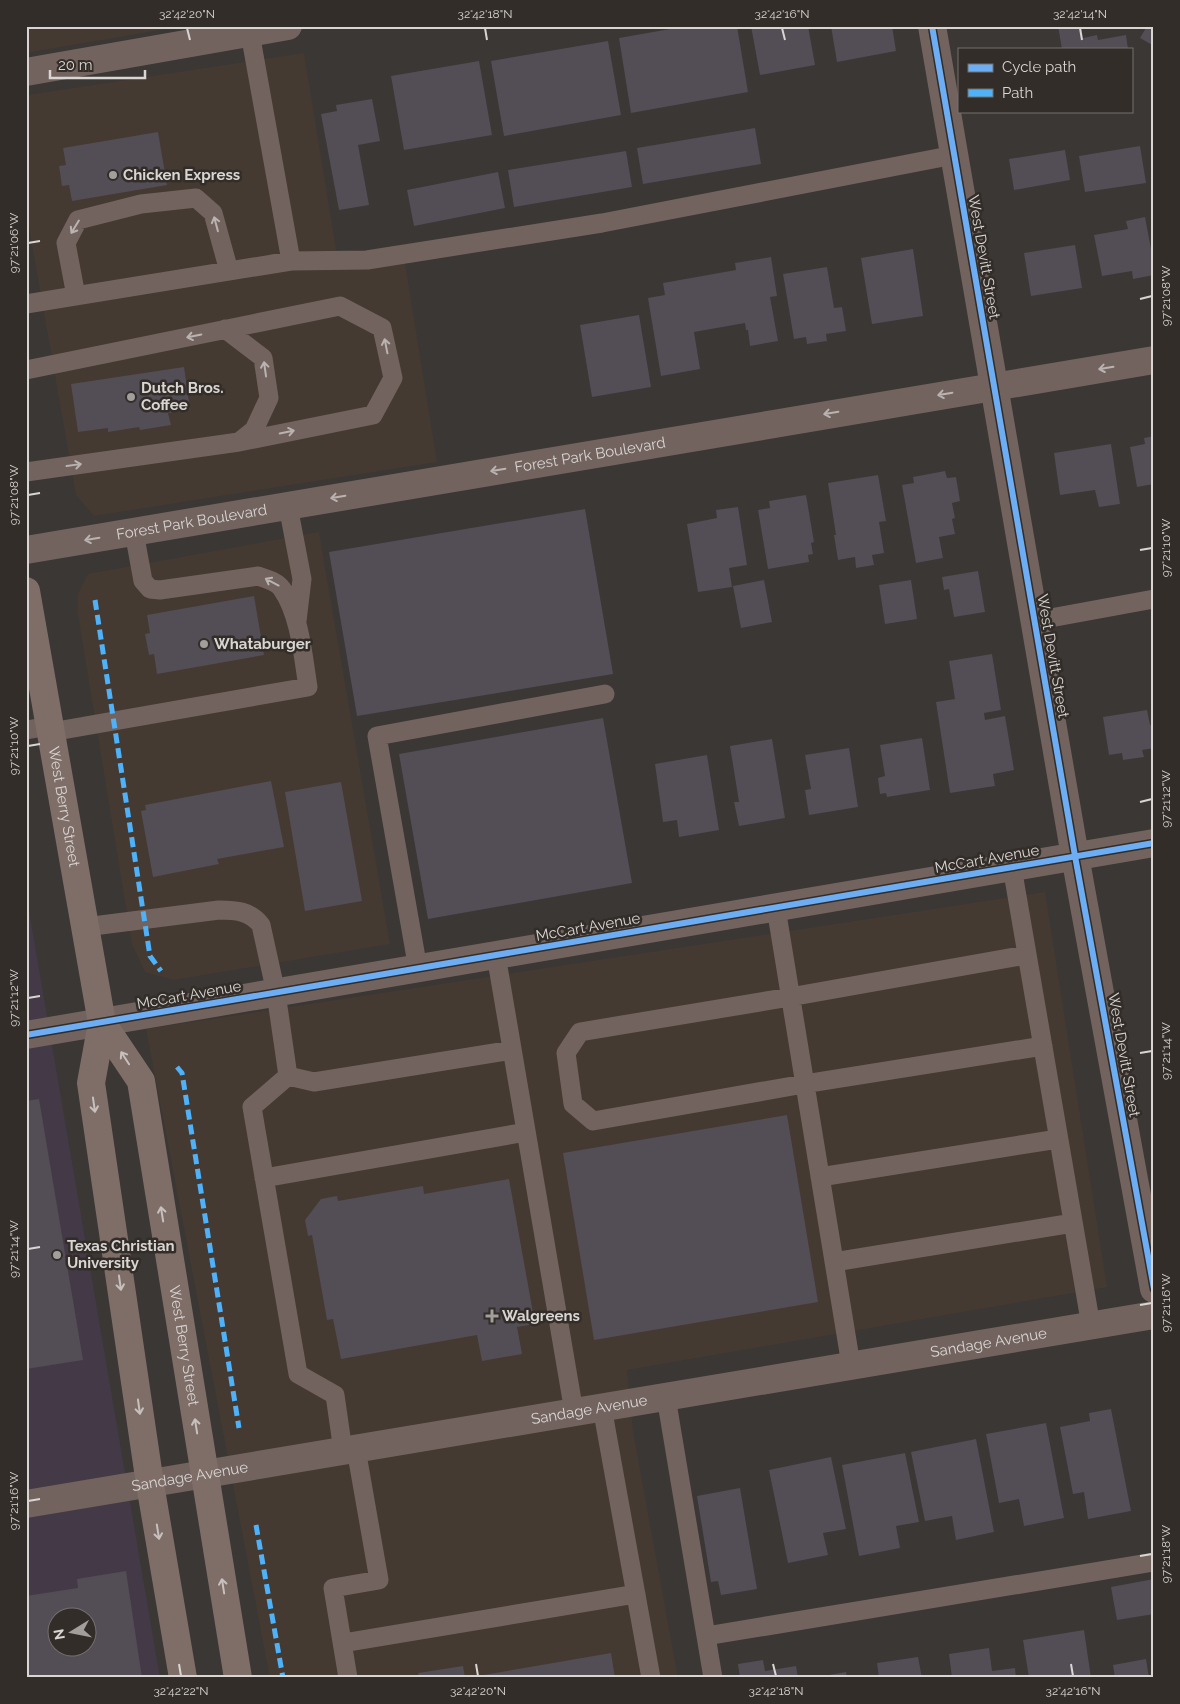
<svg xmlns="http://www.w3.org/2000/svg" width="1180" height="1704" font-family="Raleway,sans-serif">
<rect width="100%" height="100%" fill="#3a3734"/>
<path fill="#443a32" d="M26,26H183L26,53Z
M304,53L337,255L402,244L437,462L94,516L76,495L26,210V97L28,95Z
M319,532L390,944L174,980L145,972L132,944L78,614V594L88,574Z
M1045,892L1107,1287L627,1370L633,1431L678,1678H270L146,1029Z"/>
<path fill="#443a47" fill-rule="evenodd" d="M26,893L160,1678H26ZM58,1616H88V1646H58Z"/>
<path fill="#534d55" fill-rule="evenodd" d="M687,26H737L748,92L631,113L619,38Z
M751,26H808L815,65L760,75Z
M831,26H892L896,51L837,62Z
M1058,26H1081L1083,38L1097,35L1098,40L1126,35L1128,49H1062Z
M1147,26H1154V46L1140,38Z
M608,41L621,115L504,136L491,61Z
M479,61L492,135L404,150L391,76Z
M372,99L380,141L358,145L369,205L339,210L321,114L337,111L336,105Z
M755,128L761,164L643,184L637,148Z
M158,132L167,185L72,201L69,185L62,186L59,166L66,165L63,148Z
M1140,146L1146,183L1085,192L1079,156Z
M1065,150L1070,180L1014,190L1009,159Z
M626,151L632,187L514,207L508,170Z
M498,172L505,208L414,226L407,190Z
M1145,217L1154,265V275L1133,279L1132,271L1102,276L1094,235L1128,229L1126,221Z
M1075,245L1082,288L1031,296L1024,253Z
M913,249L923,316L872,324L861,258Z
M771,257L777,296L770,297L778,341L750,346L748,330H746L745,323L694,332L700,369L661,376L648,298L665,295L663,283L736,270L735,263Z
M827,267L834,308L842,307L846,331L826,334L827,341L807,344L806,337L794,339L783,274Z
M639,315L651,387L592,397L580,325Z
M184,367L190,409L168,413L171,425L140,430L139,427L108,432V428L78,432L71,384Z
M1154,436V484L1137,487L1130,447L1145,444L1144,438Z
M1111,444L1120,504L1099,507L1095,490L1060,495L1054,453Z
M945,471L947,478L956,477L960,501L952,503L955,518L952,519L955,534L939,537L943,558L916,563L902,485L914,483L913,477Z
M878,475L886,521L879,522L884,553L872,555L874,565L856,568L855,557L838,560L834,535H836L828,483Z
M806,495L814,542L811,543L813,554L808,555L809,562L768,569L758,510L770,508L769,501Z
M738,507L747,565L729,568L732,587L698,592L687,524L717,518L716,510Z
M585,509L613,674L357,716L329,552Z
M978,571L985,612L954,617L949,589L944,590L942,577Z
M764,580L772,622L741,628L733,586Z
M911,580L917,619L885,624L879,585Z
M254,596L264,655L157,674L154,654L149,655L145,634L150,633L147,615Z
M992,654L1001,710L984,713L985,720L1005,716L1014,770L993,774L995,786L950,793L936,702L955,699L949,661Z
M1147,710L1150,725L1154,724V748L1142,750L1144,757L1123,760L1122,753L1109,755L1103,717Z
M603,718L632,883L428,919L399,754Z
M922,738L930,790L887,797L886,793L880,794L878,778L885,776L880,745Z
M772,739L785,818L739,826L734,802H739L730,746Z
M849,748L858,807L809,815L805,790L811,789L805,755Z
M707,755L719,830L679,837L677,820L663,822L655,764Z
M271,781L284,847L217,859L219,864L153,877L141,811L146,810L145,805Z
M341,782L362,901L305,911L285,792Z
M39,1099L83,1360L26,1369V1101Z
M787,1115L818,1302L594,1340L563,1153Z
M509,1179L535,1324L517,1327L522,1354L482,1361L477,1335L341,1359L333,1319L327,1320L312,1235L308,1236L305,1220L321,1199L337,1196L338,1201L423,1186L424,1194Z
M1111,1409L1131,1511L1088,1519L1084,1492L1073,1494L1060,1427L1090,1421L1089,1413Z
M1046,1423L1064,1518L1024,1526L1019,1499L999,1503L986,1434Z
M976,1439L994,1532L956,1540L952,1516L925,1521L911,1452Z
M905,1453L919,1522L896,1526L900,1548L859,1556L842,1465Z
M831,1457L846,1529L823,1533L828,1555L788,1563L769,1470Z
M740,1488L757,1589L721,1595L718,1581L711,1582L697,1496Z
M126,1571L142,1678H26V1596L78,1588L77,1579ZM58,1616H88V1646H58Z
M1154,1579V1614L1117,1620L1111,1587Z
M1084,1630L1091,1678H1029L1023,1640Z
M989,1648L992,1671L1015,1668L1016,1678H952L949,1654Z
M611,1653L615,1678H472V1677Z
M918,1657L922,1678H879L877,1663Z
M1146,1659L1149,1678H1115L1113,1665Z
M763,1660L765,1671L796,1666L798,1678H740L738,1664Z
M463,1666L465,1678H419L418,1673Z
M846,1672L847,1678H818V1677Z"/>
<g fill="none" stroke-linecap="round" stroke-linejoin="round">
<path stroke="#72635f" stroke-width="19" d="M291,261L367,260L602,223L954,155
M76,296L66,243L78,220L141,204L196,198L213,213L229,271
M26,304L291,261L250,33
M225,329L263,358L269,398L254,430L239,442
M26,370L340,306L382,328L393,378L373,415L239,442L26,472
M288,506L302,579L297,621
M1034,621L1154,599
M26,730L50,726
M51,732L308,687C303,656 300,615 282,589C277,581 266,579 258,576L160,590L150,589L143,581L134,532
M1012,867L1091,1326
M776,908L851,1365
M85,927L219,910C236,910 250,911 261,925L276,993L288,1076
M496,955L574,1412
M1026,955L790,997L580,1032L566,1053L573,1104L593,1121L804,1084L1043,1046
M418,969L377,736L605,694
M288,1076L252,1107L298,1374L335,1395L343,1451
M288,1076L314,1082L512,1050
M820,1177L1058,1139
M264,1178L526,1132
M834,1262L1073,1223
M666,1397L713,1678
M602,1407L651,1678
M706,1636L1154,1562
M343,1643L636,1594
M348,1678L333,1588L379,1580L356,1449"/>
<g stroke="#72635f" stroke-width="28">
<path d="M932,26L1075,856L1154,1289"/>
<path d="M26,72L288,26"/>
<path id="s1" d="M26,1504L1154,1315"/>
</g>
<g stroke="#72635f" stroke-width="28">
<path id="s2" d="M26,550L1154,360"/>
<path d="M26,1035L1154,843"/>
</g>
<g stroke="#7f6d68" stroke-width="28">
<path id="s3" d="M26,591L102,1023L91,1083L150,1484L183,1678"/>
<path id="s4" d="M102,1023L141,1081L238,1678"/>
</g>
<path stroke="#4fb1f8" stroke-width="5" stroke-dasharray="10 5" stroke-linecap="butt" d="M95,600L150,956L161,971
M177,1067L182,1073L239,1428
M256,1525L283,1678"/>
<defs>
<path id="cycleway" d="M932,26L1075,856L1154,1289
M26,1035L1154,843"/>
</defs>
<use href="#cycleway" stroke="#322d28" stroke-width="9"/>
<use href="#cycleway" stroke="#6dadf4" stroke-width="6"/>
</g>
<defs><path id="oneway-shaft" d="M-6 0H5M1.5-3L5.5 0L1.5 3" fill="none" stroke-width="1.6" stroke-linecap="round" stroke-linejoin="round" transform="scale(1.25)"/></defs>
<g stroke="#bab3b0">
<use href="#oneway-shaft" transform="translate(216 224) rotate(-105)"/>
<use href="#oneway-shaft" transform="translate(75 227) rotate(121)"/>
<use href="#oneway-shaft" transform="translate(194 336) rotate(168)"/>
<use href="#oneway-shaft" transform="translate(386 346) rotate(-101)"/>
<use href="#oneway-shaft" transform="translate(1106 368) rotate(171)"/>
<use href="#oneway-shaft" transform="translate(265 369) rotate(-98)"/>
<use href="#oneway-shaft" transform="translate(945 394) rotate(170)"/>
<use href="#oneway-shaft" transform="translate(831 413) rotate(170)"/>
<use href="#oneway-shaft" transform="translate(287 432) rotate(-11)"/>
<use href="#oneway-shaft" transform="translate(74 465) rotate(-8)"/>
<use href="#oneway-shaft" transform="translate(498 470) rotate(170)"/>
<use href="#oneway-shaft" transform="translate(338 497) rotate(170)"/>
<use href="#oneway-shaft" transform="translate(92 539) rotate(170)"/>
<use href="#oneway-shaft" transform="translate(272 582) rotate(-152)"/>
</g>
<g stroke="#c7c0bd">
<use href="#oneway-shaft" transform="translate(125 1058) rotate(-123)"/>
<use href="#oneway-shaft" transform="translate(94 1105) rotate(82)"/>
<use href="#oneway-shaft" transform="translate(162 1214) rotate(-99)"/>
<use href="#oneway-shaft" transform="translate(120 1283) rotate(82)"/>
<use href="#oneway-shaft" transform="translate(139 1407) rotate(82)"/>
<use href="#oneway-shaft" transform="translate(196 1426) rotate(-99)"/>
<use href="#oneway-shaft" transform="translate(158 1532) rotate(81)"/>
<use href="#oneway-shaft" transform="translate(223 1586) rotate(-99)"/>
</g>
<path fill="none" stroke="#d9d5d2" stroke-width="2" d="M187,28L190,40M485,28L487,40M782,28L785,40M1080,28L1082,40M28,243L40,241M1140,299L1152,296M28,495L40,493M1140,550L1152,548M28,746L40,744M1140,802L1152,799M28,998L40,996M1140,1053L1152,1051M28,1249L40,1247M1140,1305L1152,1303M28,1501L40,1499M1140,1556L1152,1554M179,1664L181,1676M476,1664L478,1676M773,1664L776,1676M1071,1664L1073,1676"/>
<g fill="#a19e9b" stroke="#322d28" stroke-width="2">
<circle cx="113" cy="175" r="5"/>
<circle cx="131" cy="397" r="5"/>
<circle cx="204" cy="644" r="5"/>
<circle cx="57" cy="1255" r="5"/>
<path d="M489.5 1308.5h5v5h5v5h-5v5h-5v-5h-5v-5h5z"/>
</g>
<g text-anchor="middle" dominant-baseline="central" stroke-width="5" stroke-linejoin="round" paint-order="stroke">
<g font-size="15" font-weight="bold" fill="#d9d5d2" stroke="#322d28" text-anchor="start">
<text x="123" y="175">Chicken Express</text>
<text x="141" y="388">Dutch Bros.<tspan x="141" dy="17">Coffee</tspan></text>
<text x="214" y="644">Whataburger</text>
<text x="67" y="1246">Texas Christian<tspan x="67" dy="17">University</tspan></text>
<text x="502" y="1316">Walgreens</text>
</g>
<g font-size="15" fill="#d9d5d2" stroke="#322d28">
<text transform="translate(984 257) rotate(80)">West Devitt Street</text>
<text stroke="none"><textPath href="#s2" startOffset="572">Forest Park Boulevard</textPath></text>
<text stroke="none"><textPath href="#s2" startOffset="168">Forest Park Boulevard</textPath></text>
<text transform="translate(1053 656) rotate(80)">West Devitt Street</text>
<text stroke="none"><textPath href="#s3" startOffset="219">West Berry Street</textPath></text>
<text transform="translate(987 859) rotate(-10)">McCart Avenue</text>
<text transform="translate(588 927) rotate(-10)">McCart Avenue</text>
<text transform="translate(189 995) rotate(-10)">McCart Avenue</text>
<text transform="translate(1124 1055) rotate(80)">West Devitt Street</text>
<text stroke="none"><textPath href="#s1" startOffset="976">Sandage Avenue</textPath></text>
<text stroke="none"><textPath href="#s4" startOffset="338">West Berry Street</textPath></text>
<text stroke="none"><textPath href="#s1" startOffset="571">Sandage Avenue</textPath></text>
<text stroke="none"><textPath href="#s1" startOffset="166">Sandage Avenue</textPath></text>
</g>
</g>
<rect width="1180" height="1704" fill="none" stroke="#322d28" stroke-width="55"/>
<rect x="958" y="48" width="175" height="65" fill="#322d28" stroke="#75706c"/>
<rect x="968" y="64" width="25" height="8" fill="#6dadf4" stroke="#75706c"/>
<text x="1002" y="72" font-size="15" fill="#d9d5d2">Cycle path</text>
<rect x="968" y="89" width="25" height="8" fill="#4fb1f8" stroke="#75706c"/>
<text x="1002" y="98" font-size="15" fill="#d9d5d2">Path</text>
<g transform="translate(72 1632) rotate(260)"><circle r="24" fill="#322d28" stroke="#75706c"/>
<path d="M0-4L9 19L0 12L-9 19Z" fill="#a19e9b"/>
<text y="-8" font-size="14" font-weight="bold" text-anchor="middle" fill="#d9d5d2">N</text>
</g>
<path d="M50 70v8h95v-8" fill="none" stroke="#d9d5d2" stroke-width="2.5"/>
<text x="58" y="70" font-size="15" fill="#d9d5d2" stroke="#322d28" stroke-width="4" paint-order="stroke">20 m</text>
<rect x="28" y="28" width="1124" height="1648" fill="none" stroke="#d9d5d2" stroke-width="2"/>
<g font-size="12" text-anchor="middle" fill="#d9d5d2">
<text x="187" y="18">32°42'20"N</text>
<text x="485" y="18">32°42'18"N</text>
<text x="782" y="18">32°42'16"N</text>
<text x="1080" y="18">32°42'14"N</text>
<text transform="translate(14 243) rotate(-90)" y="4">97°21'06"W</text>
<text transform="translate(1166 296) rotate(-90)" y="4">97°21'08"W</text>
<text transform="translate(14 495) rotate(-90)" y="4">97°21'08"W</text>
<text transform="translate(1166 548) rotate(-90)" y="4">97°21'10"W</text>
<text transform="translate(14 746) rotate(-90)" y="4">97°21'10"W</text>
<text transform="translate(1166 799) rotate(-90)" y="4">97°21'12"W</text>
<text transform="translate(14 998) rotate(-90)" y="4">97°21'12"W</text>
<text transform="translate(1166 1051) rotate(-90)" y="4">97°21'14"W</text>
<text transform="translate(14 1249) rotate(-90)" y="4">97°21'14"W</text>
<text transform="translate(1166 1303) rotate(-90)" y="4">97°21'16"W</text>
<text transform="translate(14 1501) rotate(-90)" y="4">97°21'16"W</text>
<text transform="translate(1166 1554) rotate(-90)" y="4">97°21'18"W</text>
<text x="181" y="1695">32°42'22"N</text>
<text x="478" y="1695">32°42'20"N</text>
<text x="776" y="1695">32°42'18"N</text>
<text x="1073" y="1695">32°42'16"N</text>
</g>
</svg>
